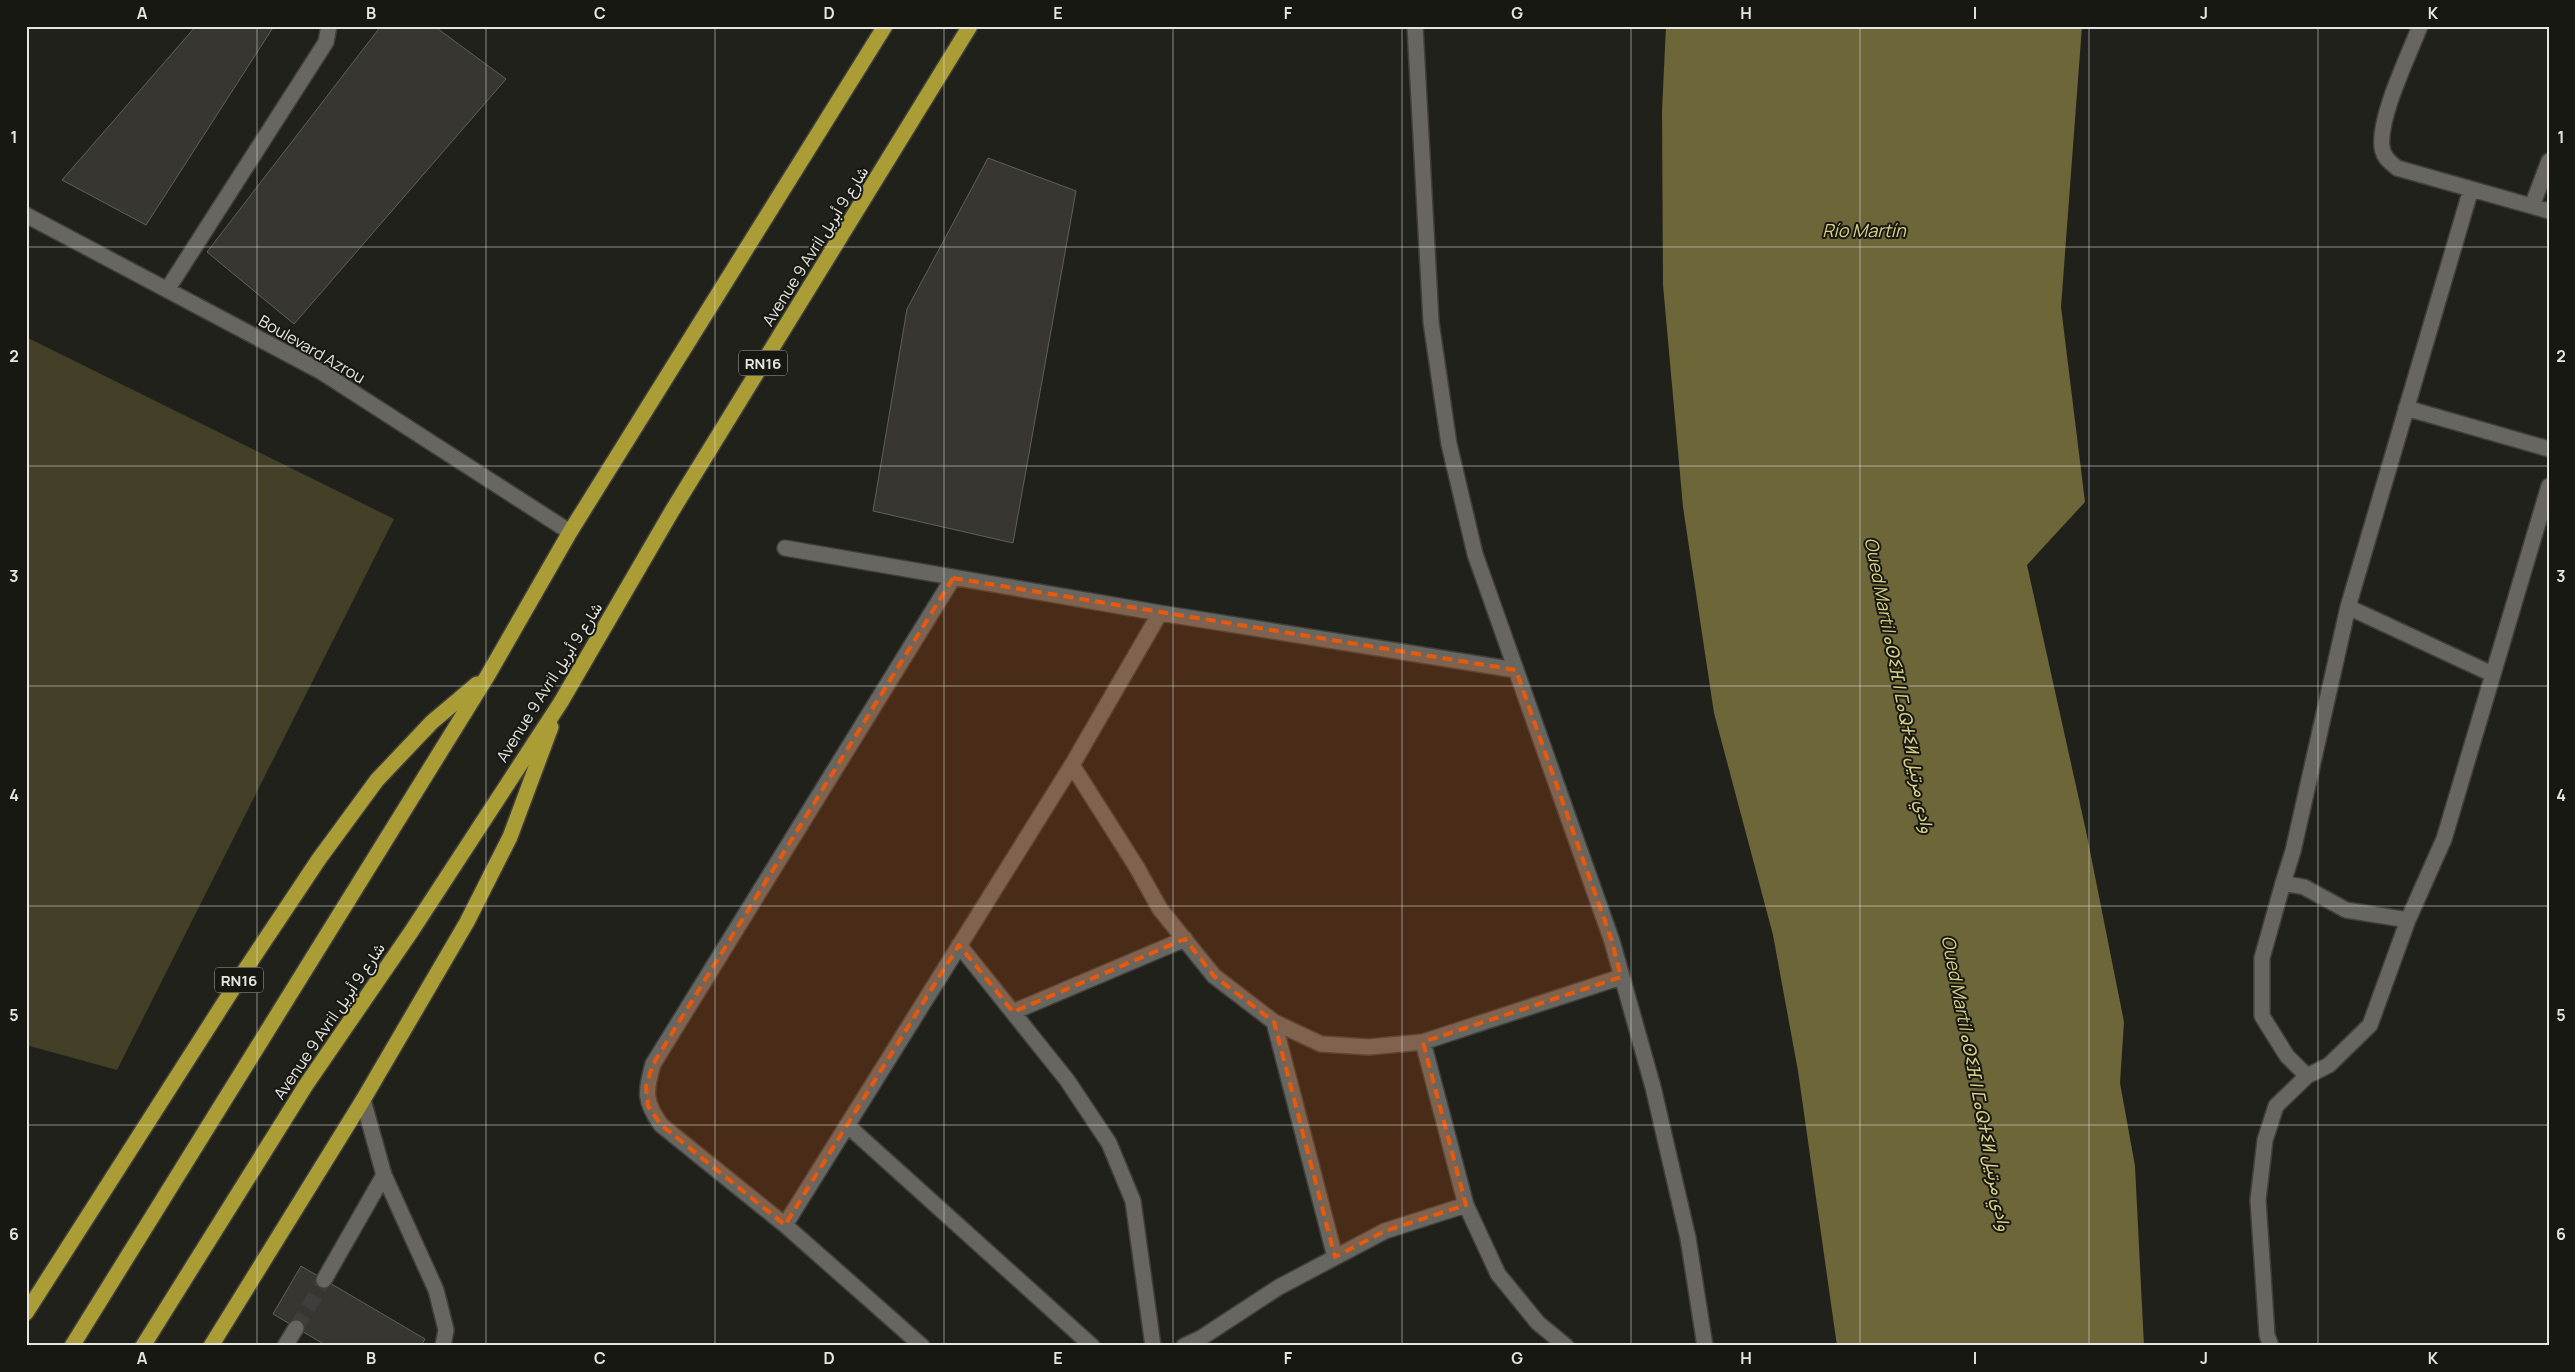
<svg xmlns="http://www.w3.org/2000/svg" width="2575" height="1372" font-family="Manrope,Vazirmatn,'Noto Sans Tifinagh',sans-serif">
<rect width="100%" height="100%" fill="#21211c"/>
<path fill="#434027" d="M26,337L394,519L117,1070L26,1045Z"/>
<path fill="#6c6639" d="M1666,26H2082L2061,307L2085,502L2027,565L2086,831L2124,1022L2120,1083L2135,1166L2144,1346H1837L1798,1071L1773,935L1714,713L1683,507L1663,285L1662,111Z"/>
<path fill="#373631" stroke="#60605a" d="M196,26H274L146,225L62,180Z
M381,26H434L506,79L294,324L207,252Z
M988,158L1076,191L1013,543L873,511L907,309Z
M301,1266L425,1339L421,1346H327L273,1314Z"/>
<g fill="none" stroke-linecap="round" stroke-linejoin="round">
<path stroke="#3f3e3a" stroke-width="15" stroke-dasharray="15 8" stroke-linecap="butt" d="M296,1328L324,1280"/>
<defs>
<path id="minor" d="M1415,26L1431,322L1449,444L1475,554L1612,941L1653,1087L1688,1238L1705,1346
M2420,26C2409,55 2378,118 2382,147C2383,157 2390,162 2397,168L2549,211
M2471,189L2348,607L2293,851L2283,883L2304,887L2346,910L2408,920L2444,839L2549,486
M2532,206L2549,161
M26,215L320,371L570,532
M167,290L326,42L329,26
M2406,408L2549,449
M785,548L1160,613L1516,670
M2348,607L2492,674
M1072,765L1136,866L1160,909L1214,976L1274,1022L1321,1044L1369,1047L1423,1042L1621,977
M2283,883L2262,958V1016L2287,1056L2307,1076
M959,945L1067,1080L1109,1143L1133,1201L1153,1346
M1013,1012L1185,939
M1274,1022L1335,1257
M1423,1042L1466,1205L1498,1274L1538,1323L1566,1346
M363,1100L384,1175L436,1290L446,1330L443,1346
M847,1125L1092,1346
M785,1225L1072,765L1160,613
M324,1280L384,1175
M285,1346L296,1328
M922,1346L785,1225L661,1125C644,1101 645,1092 653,1064L953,578
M1184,1346L1201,1338L1279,1287L1385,1231L1466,1205
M2271,1346L2267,1335L2258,1200L2265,1140L2276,1106L2307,1076L2329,1065L2370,1025L2408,920"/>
<path id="highway" d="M26,1313L245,970L319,859L377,780L432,722L477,684
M72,1346L488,675L570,532L885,26
M143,1346L306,1085L411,932L561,702L672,511L970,26
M211,1346L363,1100L467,922L510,837L551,727"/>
</defs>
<use href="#minor" stroke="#403f3c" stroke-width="18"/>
<use href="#highway" stroke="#403f3c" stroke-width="18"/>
<use href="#minor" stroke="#676661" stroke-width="15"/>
<use href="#highway" stroke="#ab9d36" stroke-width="15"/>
</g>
<path fill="#e8590c" fill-opacity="0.2" stroke="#e8590c" stroke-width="4" stroke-dasharray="10 6" stroke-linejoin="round" d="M953,578L1516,670L1612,941L1621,977L1423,1042L1466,1205L1385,1231L1335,1257L1274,1022L1214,976L1185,939L1013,1012L959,945L785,1225L661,1125L648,1106L646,1086L653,1064Z"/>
<path fill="none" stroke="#e6e5e2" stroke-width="1" stroke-opacity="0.55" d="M257,26V1346M486,26V1346M715,26V1346M944,26V1346M1173,26V1346M1402,26V1346M1631,26V1346M1860,26V1346M2089,26V1346M2318,26V1346M26,247H2549M26,466H2549M26,686H2549M26,906H2549M26,1125H2549"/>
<g text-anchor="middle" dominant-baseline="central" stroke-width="4" stroke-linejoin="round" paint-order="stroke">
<g fill="#181813" stroke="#a8a8a4" stroke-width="1">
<rect x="739" y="350.5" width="48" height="25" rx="4"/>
<rect x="215" y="967.5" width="48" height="25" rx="4"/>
</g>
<g font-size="15" font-weight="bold" fill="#e6e5e2">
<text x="763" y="363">RN16</text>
<text x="239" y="980">RN16</text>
</g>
<g font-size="16" fill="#e6e5e2" stroke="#181813">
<text transform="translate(815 246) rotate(-58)">Avenue 9 Avril شارع 9 أبريل</text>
<text transform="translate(312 349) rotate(30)">Boulevard Azrou</text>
<text transform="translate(549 682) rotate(-58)">Avenue 9 Avril شارع 9 أبريل</text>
<text transform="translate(329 1021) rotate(-56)">Avenue 9 Avril شارع 9 أبريل</text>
</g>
<g font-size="18" font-style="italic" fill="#dad188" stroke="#181813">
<text x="1864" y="230">Río Martín</text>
<text transform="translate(1900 685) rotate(79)">Oued Martil ⴰⵙⵉⴼ ⵏ ⵎⴰⵕⵜⵉⵍ وادي مرتيل</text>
<text transform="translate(1977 1083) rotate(79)">Oued Martil ⴰⵙⵉⴼ ⵏ ⵎⴰⵕⵜⵉⵍ وادي مرتيل</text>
</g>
</g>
<rect width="2575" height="1372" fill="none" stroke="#181813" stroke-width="55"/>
<rect x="28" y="28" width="2520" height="1316" fill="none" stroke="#e6e5e2" stroke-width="2"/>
<g font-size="16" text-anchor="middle" font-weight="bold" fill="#e6e5e2">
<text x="142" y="19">A</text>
<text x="371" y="19">B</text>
<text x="600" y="19">C</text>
<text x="829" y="19">D</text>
<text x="1058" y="19">E</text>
<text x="1288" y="19">F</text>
<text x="1517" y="19">G</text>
<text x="1746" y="19">H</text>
<text x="1975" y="19">I</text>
<text x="2204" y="19">J</text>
<text x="2433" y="19">K</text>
<text x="14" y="143">1</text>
<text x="2561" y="143">1</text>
<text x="14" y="362">2</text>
<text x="2561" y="362">2</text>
<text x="14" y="582">3</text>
<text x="2561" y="582">3</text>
<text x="14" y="801">4</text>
<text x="2561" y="801">4</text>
<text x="14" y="1021">5</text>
<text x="2561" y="1021">5</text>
<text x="14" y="1240">6</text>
<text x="2561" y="1240">6</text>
<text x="142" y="1364">A</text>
<text x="371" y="1364">B</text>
<text x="600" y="1364">C</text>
<text x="829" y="1364">D</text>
<text x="1058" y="1364">E</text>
<text x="1288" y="1364">F</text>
<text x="1517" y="1364">G</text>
<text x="1746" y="1364">H</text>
<text x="1975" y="1364">I</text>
<text x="2204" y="1364">J</text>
<text x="2433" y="1364">K</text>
</g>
</svg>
